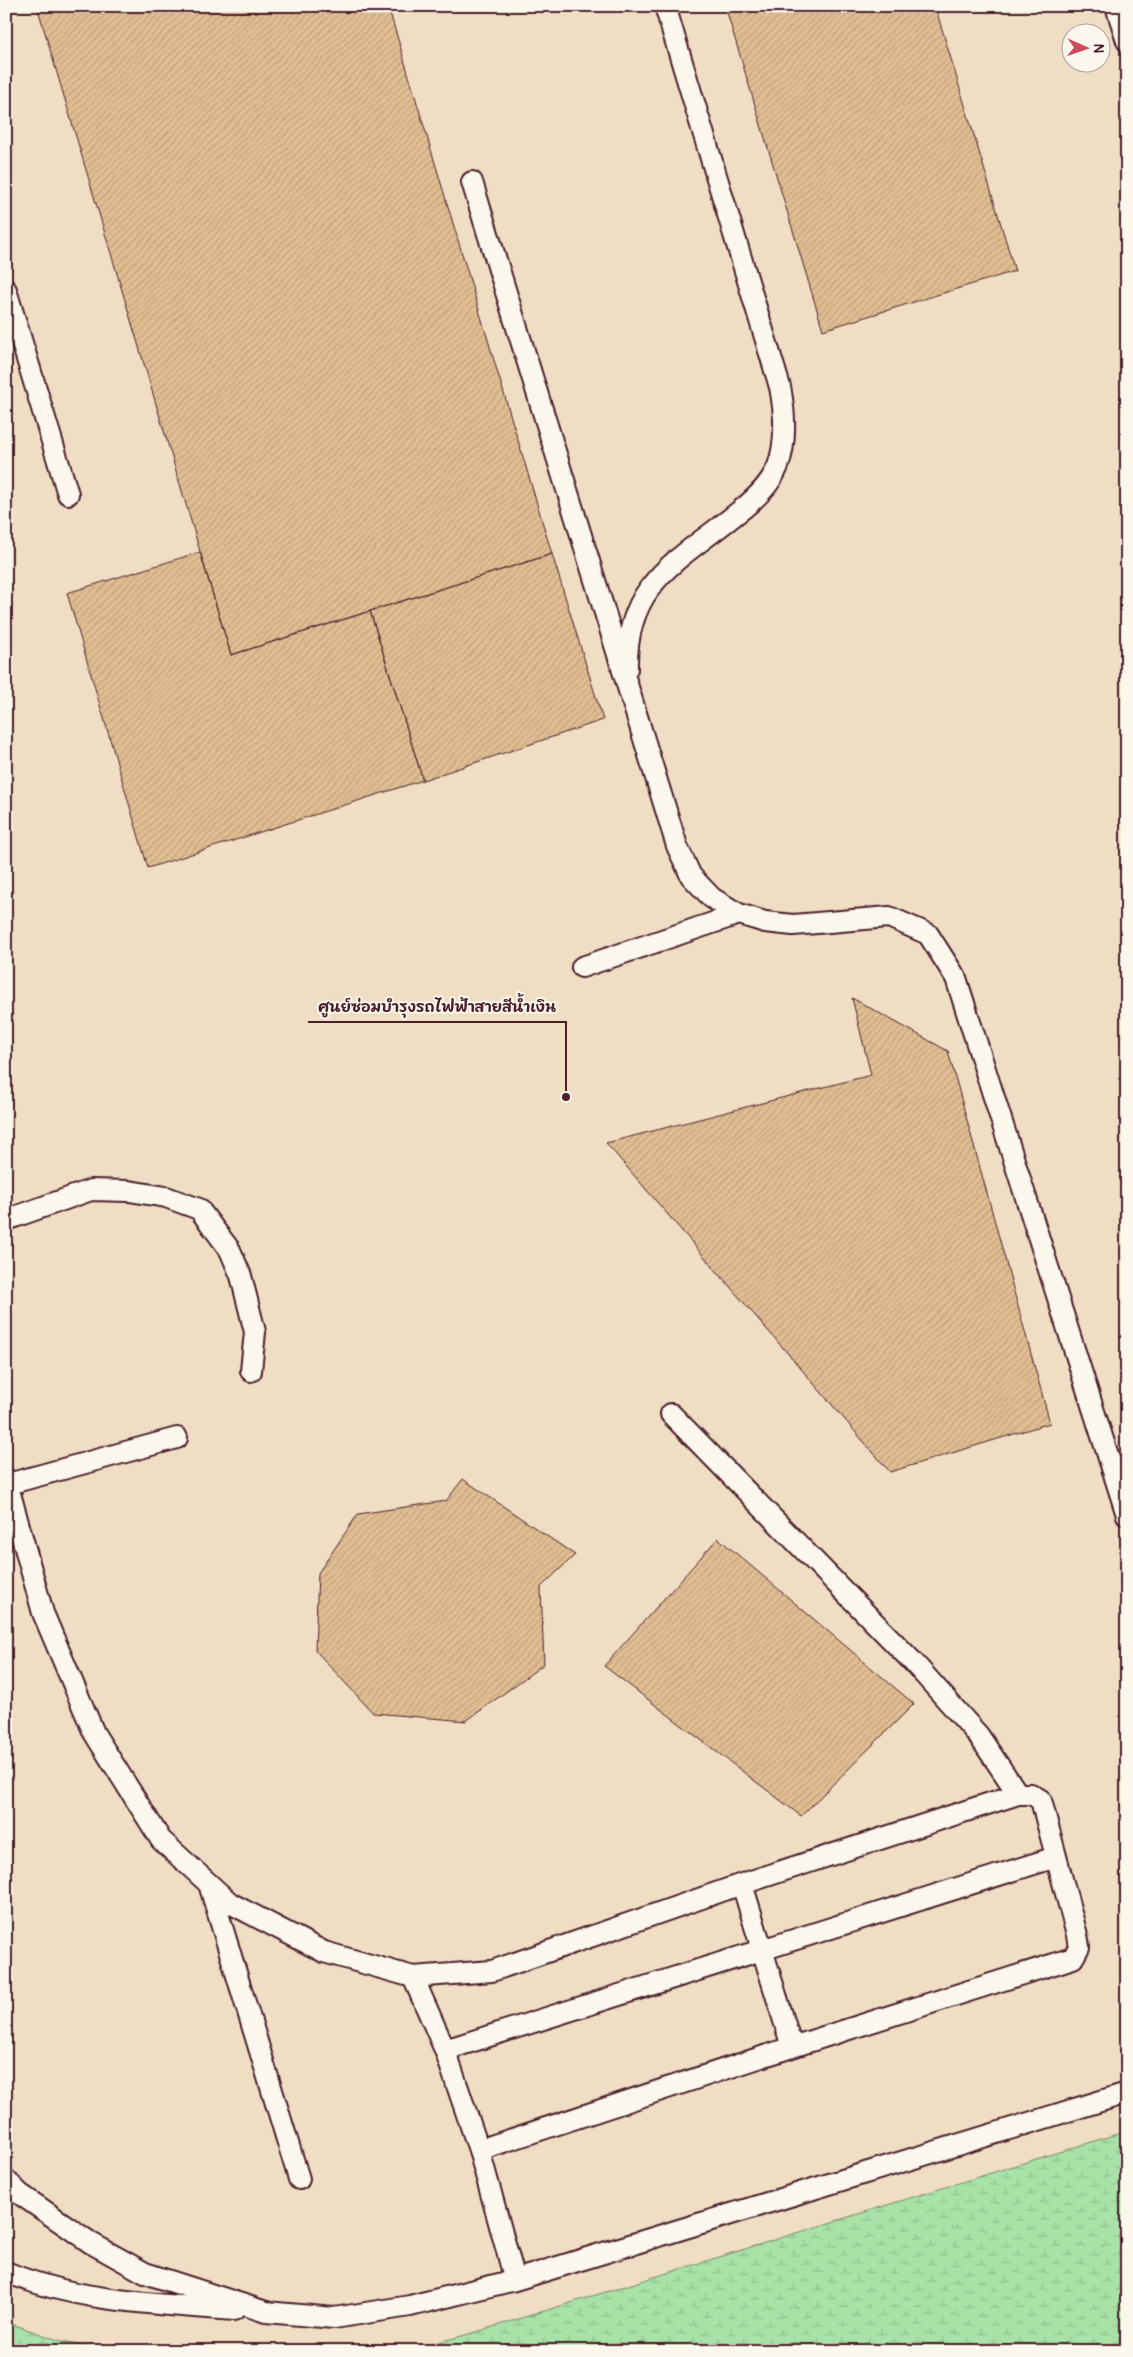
<svg xmlns="http://www.w3.org/2000/svg" width="1133" height="2357" font-family="Pangolin,'Playpen Sans Thai',sans-serif">
<defs>
<pattern id="wetland-marsh" width="20" height="14" patternUnits="userSpaceOnUse" patternTransform="scale(1.25)"><rect width="20" height="14" fill="#a8e2a7"/><path d="M1 5h8M5 5V1M11 12h8M15 12V8" fill="none" stroke="#92c190"/></pattern>
<pattern id="building-hatch" width="6" height="6" patternUnits="userSpaceOnUse" patternTransform="scale(1.25)"><rect width="6" height="6" fill="#e0be92"/><path d="M-1 1l2-2M0 6l6-6M5 7l2-2" fill="none" stroke="#c2a37e"/></pattern>
</defs>
<rect width="100%" height="100%" fill="#f6ecda"/>
<filter id="ink" filterUnits="userSpaceOnUse"><feTurbulence type="fractalNoise" baseFrequency=".02" numOctaves="2"/><feDisplacementMap in="SourceGraphic" scale="10" xChannelSelector="R" yChannelSelector="G"/><feConvolveMatrix kernelMatrix="1 2 1 2 8 2 1 2 1" color-interpolation-filters="sRGB"/></filter>
<g filter="url(#ink)">
<path fill="#efdec4" fill-rule="evenodd" d="M6,6H1127V2131L473,2333L404,2351H114L58,2340L6,2322ZM1070,32H1100V62H1070Z"/>
<path fill="url(#wetland-marsh)" stroke="#798069" d="M1127,2131V2351H404L473,2333Z
M6,2322L58,2340L114,2351H6Z"/>
<path fill="url(#building-hatch)" stroke="#4a1f2b" d="M37,6H388L552,554L231,655Z
M725,6H935L1015,271L823,330Z
M200,552L231,655L370,611L423,780L148,868L67,593Z
M552,554L603,720L423,780L370,611Z
M852,998L948,1051L1050,1423L890,1472L606,1143L871,1075Z
M463,1479L575,1555L541,1587L544,1664L466,1721L373,1713L315,1650L318,1573L358,1514L446,1501Z
M718,1538L914,1704L801,1816L604,1666Z"/>
<g fill="none" stroke-linecap="round" stroke-linejoin="round">
<defs>
<path id="lane" d="M1116,6L1127,41
M472,182L677,846L691,876L712,898L739,914
M6,290L68,494
M627,669C625,583 678,561 736,514C753,501 770,486 778,466C787,441 785,413 780,387L665,6
M582,967L739,914L765,922L793,925L889,917L928,934L956,978L1127,1515
M6,1220L91,1190L129,1191L166,1197L199,1209L230,1250L241,1276L255,1332L251,1371
M671,1414L914,1663L979,1736L1018,1794
M6,1479L43,1613L94,1733L161,1840L230,1903L324,1952L413,1977L492,1971L742,1884L1018,1794H1031L1041,1800L1077,1935L1079,1947L1073,1958L792,2047L479,2150
M8,1484L177,1438
M209,1884L299,2179
M742,1884L792,2047
M413,1977L445,2050L479,2150L515,2280
M445,2050L1056,1857
M6,2180L20,2194L91,2243L145,2273L266,2312L334,2318L410,2306L515,2280L1127,2093
M6,2272C78,2302 157,2304 234,2310"/>
</defs>
<use href="#lane" stroke="#4a1f2b" stroke-width="24"/>
<use href="#lane" stroke="#fbf7ec" stroke-width="20"/>
</g>
</g>
<path fill="none" stroke="#4a1f2b" stroke-width="2" d="M566 1097L566 1022H308"/>
<circle fill="#4a1f2b" stroke="#fbf7ec" stroke-width="2" cx="566" cy="1097" r="5"/>
<g font-size="15" text-anchor="middle" font-weight="bold" fill="#4a1f2b" stroke="#fbf7ec" stroke-width="4" stroke-linejoin="round" paint-order="stroke">
<text x="437" y="1012">ศูนย์ซ่อมบำรุงรถไฟฟ้าสายสีน้ำเงิน</text>
</g>
<rect width="1133" height="2357" fill="none" stroke="#fbf7ec" stroke-width="25"/>
<rect x="12" y="12" width="1108" height="2332" fill="none" stroke="#4a1f2b" stroke-width="2" filter="url(#ink)"/>
<g transform="translate(1086 48) rotate(92)"><circle r="24" fill="#fbf7ec" stroke="#b4a19f"/>
<path d="M0-4L9 19L0 12L-9 19Z" fill="#d1495b"/>
<text y="-8" font-size="14" font-weight="bold" text-anchor="middle" fill="#4a1f2b">N</text>
</g>
</svg>
